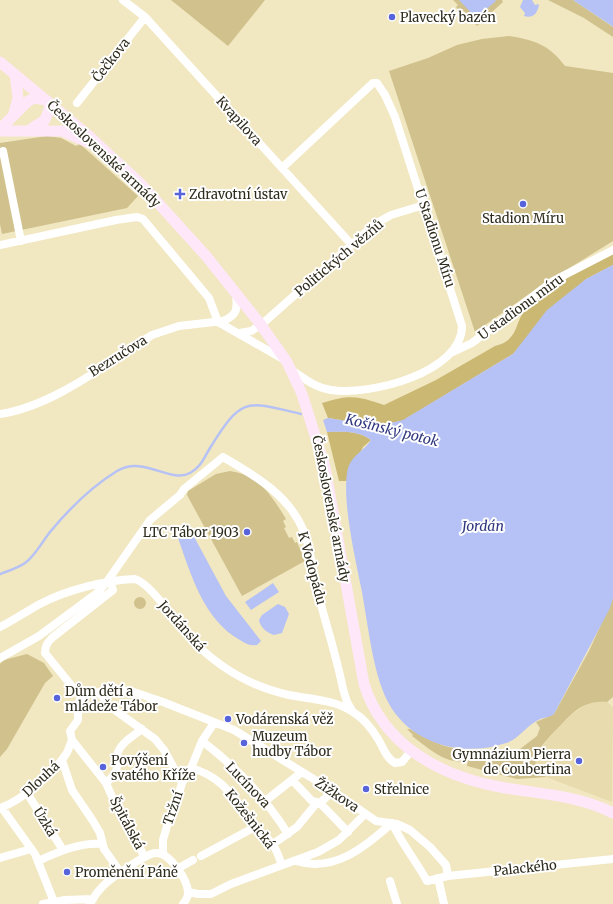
<svg xmlns="http://www.w3.org/2000/svg" width="613" height="904" font-family="Merriweather,serif">
<rect width="100%" height="100%" fill="#f1e7c0"/>
<path fill="#e8dbae" d="M594,702H607L613,707L612,802L546,777L539,773L535,765L537,754L547,740L571,715L583,706Z"/>
<path fill="#d0c18d" d="M171,0H265L228,46Z
M453,0H502L503,2L492,12L494,15L490,18L488,16L477,26L462,9L459,11L456,7L458,5Z
M548,0H573L613,27V37L584,18Z
M509,36C535,40 549,45 565,66L613,73V241L539,287L475,332L389,71L428,58L457,45L482,39Z
M47,136L61,138L76,146L80,144L138,196L127,208L2,234L0,224V143Z
M230,471C259,475 272,496 286,519L283,521L286,527L284,528L289,538L292,537L295,543L297,542L305,561L242,596L187,495L188,491L216,474Z
M134 603a6 6 0 1 1 12 0a6 6 0 1 1-12 0Z
M613,598V697L607,702C599,701 591,702 583,706C573,711 566,720 558,728C545,741 522,764 546,777L517,779L467,766L468,760C448,767 427,747 412,736L413,735L407,729H410C427,739 446,750 467,749L469,759L480,761L507,759L537,736L540,728L536,722L554,714L589,651Z
M27,654L44,663L53,676L45,683L7,749L0,757V664L4,660Z"/>
<path fill="#cbb873" d="M613,254V265L586,279L513,354L402,421L379,426L328,418L322,403C350,394 358,396 384,405L436,380L495,346C521,339 513,322 527,308C550,283 584,269 613,254Z
M327,432C343,432 357,430 371,440L363,447L347,481H339Z"/>
<path fill="#b6c2f5" d="M459,0H495L496,1L476,18Z
M523,0H532L535,5L539,4C538,13 533,19 524,16L525,13L520,7Z
M573,0H613V27L612,26Z
M613,265V598L610,608L554,714C549,718 545,717 540,719C527,725 519,739 506,743C463,758 410,744 388,702C372,671 368,622 361,587C355,557 341,497 348,468C352,455 365,450 371,440C357,430 343,432 327,432L323,420L328,418L379,426L403,420L513,354L547,310L586,279Z
M191,531L226,596L261,641L257,645C250,646 246,644 240,640C204,620 191,575 178,538Z
M273,583L279,592L251,610L245,602Z
M278,604L285,607L289,614L282,633L274,635C267,633 260,627 259,620L262,615Z"/>
<g fill="none" stroke-linecap="round" stroke-linejoin="round">
<path stroke="#b6c2f5" stroke-width="2.5" d="M0,574C8,571 18,568 25,563C35,556 42,542 50,532C69,509 91,487 117,471C144,455 170,484 190,473C201,467 204,458 210,448C242,396 246,401 301,414"/>
<path stroke="#fff" stroke-width="8" d="M123,0L145,17L351,244
M77,103L145,17
M3,151L21,241
M282,168L373,83H377L385,95L395,117L462,326C462,373 369,396 331,390C316,388 305,379 293,371
M0,245L116,220L137,217L143,219L209,298L218,322
M218,322L283,359
M240,333L251,331L261,325L375,224L391,215L424,205
M453,352L472,343L553,281L613,250
M0,414C54,406 107,363 152,335L179,326L223,321C239,314 237,308 236,293
M111,583L113,590L53,637C48,642 45,645 45,653L75,690L83,694L120,690L131,691L163,702L234,730L333,791L376,821L397,824L410,830L430,847L446,865L448,876
M0,627C14,620 27,611 40,604C66,590 106,580 135,579C152,584 176,624 190,638C217,666 251,687 289,695C310,699 335,700 353,712C363,718 372,729 378,739C383,747 386,758 395,763L402,762L411,751
M0,658L39,636L97,593L106,583L150,520L180,495L184,489L223,457C256,476 294,498 306,538C312,557 314,578 319,597C327,628 337,658 343,689L347,702L353,712
M99,693L112,708L155,739L164,750L182,783
M83,694L78,704V720L70,731L72,740L106,783L120,815L136,838L144,857
M202,741C235,766 266,799 288,834
M62,760L72,790L93,821L100,833L104,849L121,873
M191,768C227,778 234,801 255,827C261,833 269,838 273,845C277,850 279,858 282,865
M293,781L312,801L320,803L348,832
M106,783C126,765 111,765 119,750C123,741 135,735 142,729
M27,793L63,850
M264,802L302,772
M0,808C21,801 54,773 66,754C69,750 70,744 72,740
M2,808L35,854L54,902
M273,844L297,827L315,805L320,803L333,791
M163,854V840L167,826L176,803L182,783L191,768L202,741L214,723
M201,856L255,827
M0,858L31,849
M38,861C58,852 80,842 102,844
M296,861C334,873 365,847 392,823C402,844 416,861 427,881L448,876L613,859
M177,869L193,860
M438,878L444,904
M390,881L397,904
M188,892L198,894H211L231,884L318,852L339,840L365,814
M43,904L65,900L93,899
M90,904C93,898 98,891 103,886C110,879 145,854 155,853C169,851 188,880 188,893C188,898 186,900 183,904"/>
<path stroke="#fde7f8" stroke-width="11" d="M0,62L89,136L140,183L207,257L261,325L287,362L302,394L325,467L364,684C383,745 440,776 500,787C538,794 578,795 613,813
M14,113L18,98L15,74
M0,129L28,101L35,98L46,100
M31,129L45,120L51,104
M0,131H62L94,145"/>
</g>
<g fill="#5763da" stroke="#fff" stroke-width="1.5">
<circle cx="392" cy="17" r="4"/>
<path d="M178 188h4v4h4v4h-4v4h-4v-4h-4v-4h4z"/>
<circle cx="523" cy="204" r="4"/>
<circle cx="247" cy="532" r="4"/>
<circle cx="57" cy="698" r="4"/>
<circle cx="228" cy="719" r="4"/>
<circle cx="244" cy="743" r="4"/>
<circle cx="579" cy="761" r="4"/>
<circle cx="103" cy="767" r="4"/>
<circle cx="366" cy="789" r="4"/>
<circle cx="67" cy="872" r="4"/>
</g>
<g text-anchor="middle" dominant-baseline="central" stroke-width="4" stroke-linejoin="round" paint-order="stroke">
<g font-size="13" fill="#2f2b1c" stroke="#fff" text-anchor="start">
<text x="400" y="17">Plavecký bazén</text>
<text x="189" y="194">Zdravotní ústav</text>
<text x="523" y="218" text-anchor="middle">Stadion Míru</text>
<text x="239" y="532" text-anchor="end">LTC Tábor 1903</text>
<text x="65" y="691">Dům dětí a<tspan x="65" dy="15">mládeže Tábor</tspan></text>
<text x="236" y="719">Vodárenská věž</text>
<text x="252" y="736">Muzeum<tspan x="252" dy="15">hudby Tábor</tspan></text>
<text x="571" y="754" text-anchor="end">Gymnázium Pierra<tspan x="571" dy="15">de Coubertina</tspan></text>
<text x="111" y="760">Povýšení<tspan x="111" dy="15">svatého Kříže</tspan></text>
<text x="374" y="789">Střelnice</text>
<text x="75" y="872">Proměnění Páně</text>
</g>
<g font-size="13" fill="#2f2b1c" stroke="#fff">
<text transform="translate(111 60) rotate(-52)">Čečkova</text>
<text transform="translate(239 121) rotate(48)">Kvapilova</text>
<text transform="translate(104 154) rotate(43)">Československé armády</text>
<text transform="translate(435 238) rotate(72)">U Stadionu Míru</text>
<text transform="translate(339 258) rotate(-40)">Politických vězňů</text>
<text transform="translate(521 307) rotate(-36)">U stadionu míru</text>
<text transform="translate(118 356) rotate(-32)">Bezručova</text>
<text transform="translate(331 509) rotate(79)">Československé armády</text>
<text transform="translate(312 568) rotate(75)">K Vodopádu</text>
<text transform="translate(182 626) rotate(48)">Jordánská</text>
<text transform="translate(41 779) rotate(-43)">Dlouhá</text>
<text transform="translate(248 785) rotate(46)">Lucínova</text>
<text transform="translate(337 795) rotate(34)">Žižkova</text>
<text transform="translate(173 808) rotate(-71)">Tržní</text>
<text transform="translate(250 819) rotate(52)">Kožešnická</text>
<text transform="translate(45 822) rotate(58)">Úzká</text>
<text transform="translate(127 823) rotate(62)">Špitálská</text>
<text transform="translate(525 868) rotate(-6)">Palackého</text>
</g>
<g font-size="14" font-style="italic" fill="#2f377f" stroke="#fff">
<text transform="translate(392 430) rotate(14)">Košínský potok</text>
<text x="483" y="526">Jordán</text>
</g>
</g>
</svg>
